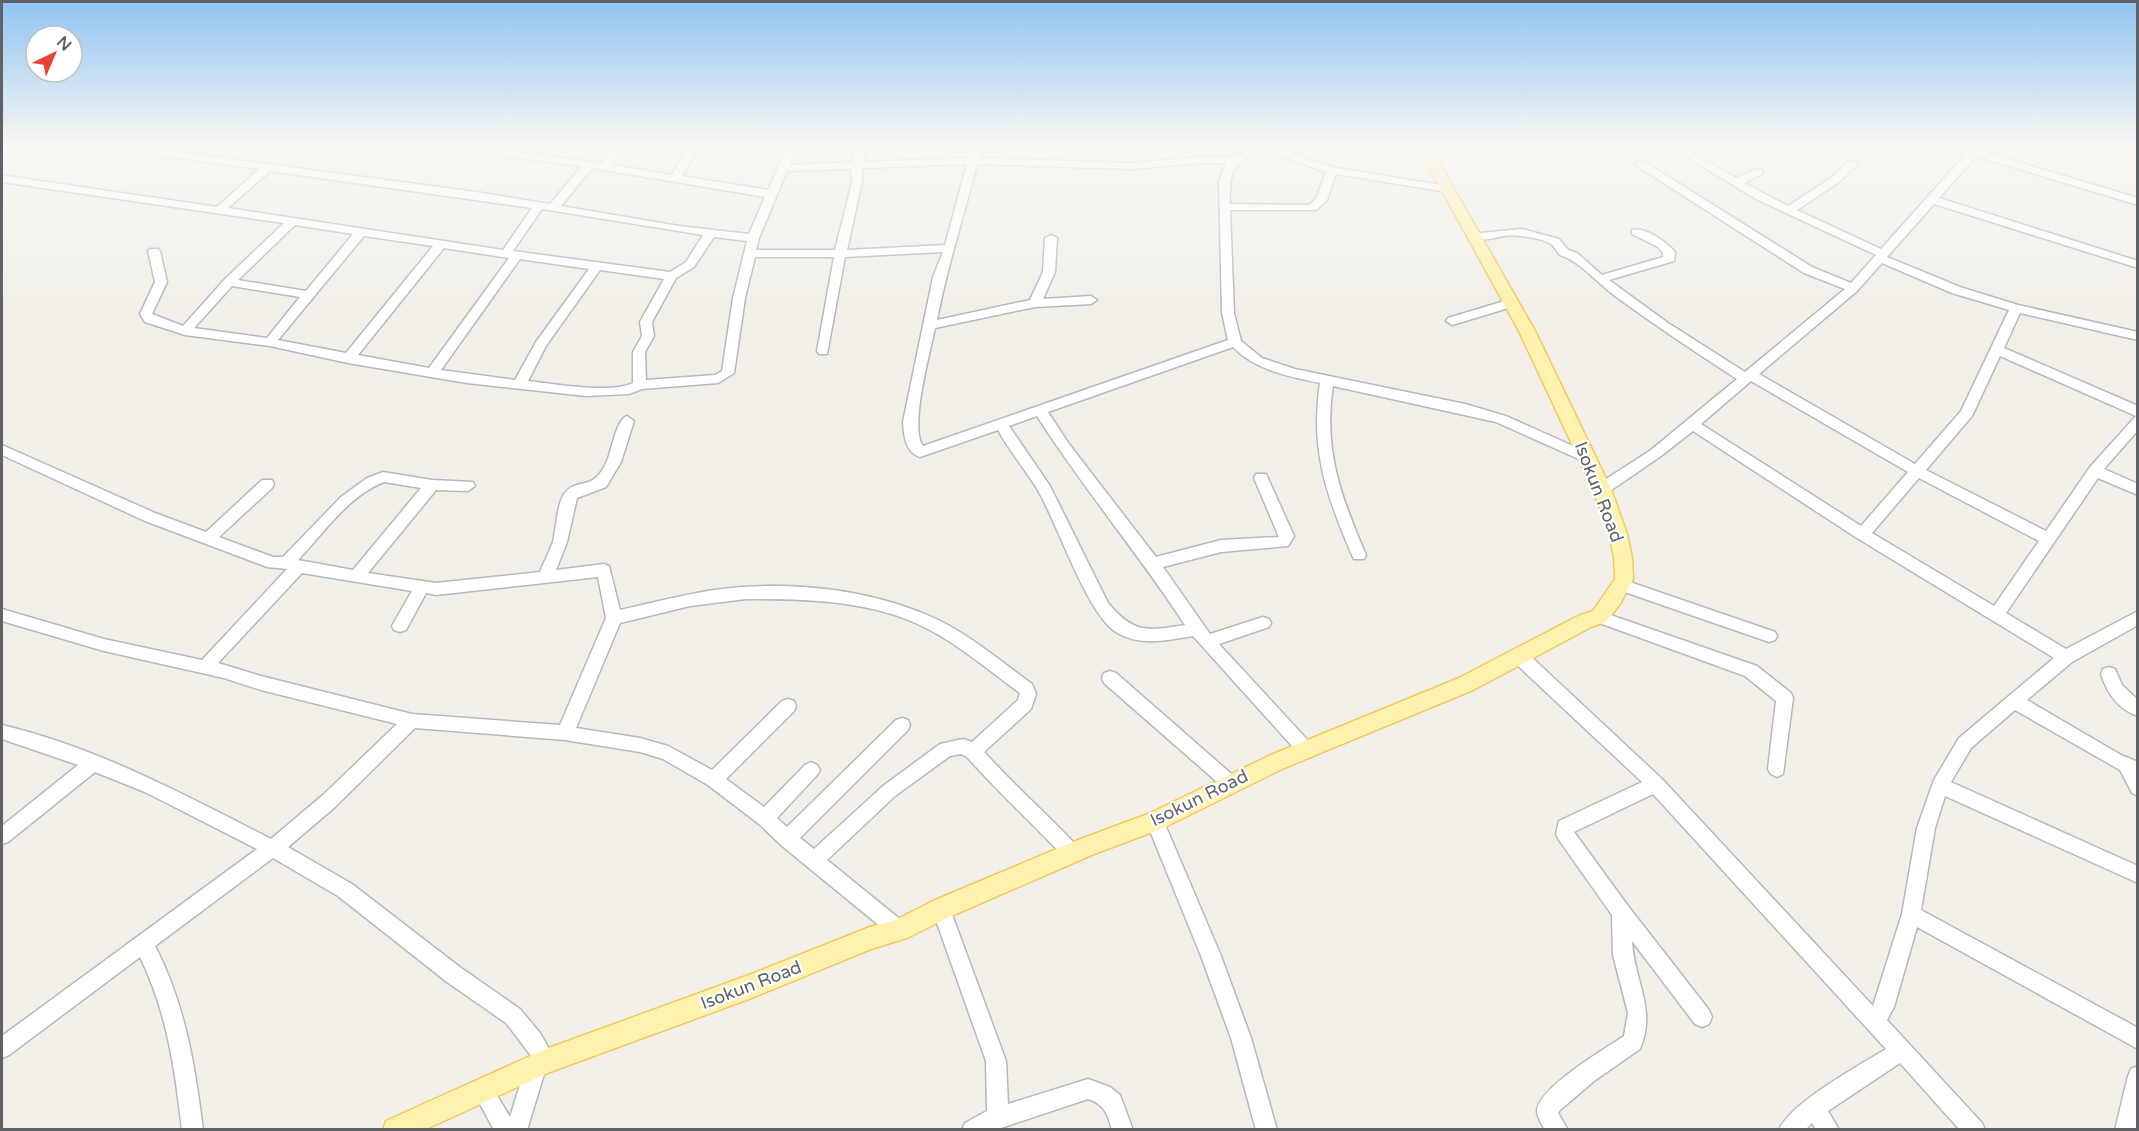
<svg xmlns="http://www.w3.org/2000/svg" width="2139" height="1131" font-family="'Varela Round',sans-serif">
<rect width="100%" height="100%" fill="#f1efe8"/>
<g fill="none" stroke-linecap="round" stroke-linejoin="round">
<defs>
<path id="minor" d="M99,145H126L476,192L550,204L582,166L439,148L434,145H465L602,163L612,145H622L612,165L672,175L690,145H700L682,176L768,190L788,145H798L790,165L852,162L858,145H868L863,162L968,158L972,145H982L979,158L1131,163L1201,157H1232L1255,145H1276L1312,161L1337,168L1447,186L1453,189L1447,192L1336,174L1327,200L1316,210H1230L1234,313L1241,341L1262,358L1295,369L1465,404L1506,416L1593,455L1595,458L1593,461H1583L1496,422L1333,386C1323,450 1341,497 1366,555L1364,559H1354L1352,555C1326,495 1310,449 1320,383C1289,376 1256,371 1233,347L1048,412L1069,444L1156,557L1221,540L1279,537L1254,478L1256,474H1266L1294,536L1288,546L1221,552L1163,567L1210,634L1263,617L1269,619L1271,623L1269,627L1219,644L1313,746L1315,751L1313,756L1307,758L1301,756L1193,636C1168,640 1139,647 1116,632C1086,613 1057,521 1036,487C1024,468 1009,450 998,430L920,457C905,452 904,435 903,422L933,277L943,252L845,257L827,354H819L817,351L834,257H755L745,298L734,373L718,383L642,389L629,394L586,396L467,383L348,363L270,346L185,335L145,322L140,314L155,282L148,251L150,249H158L160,251L167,282L152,314L183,326L225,279L284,223L2,182V176L14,177L217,207L259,169L104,148ZM1266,148L1284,157L1326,172L1316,199L1309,205L1230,204C1229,166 1234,164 1266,148ZM1201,163H1226L1219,182L1222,313L1228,340L923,446C909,428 930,353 935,328L1035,307L1091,304L1097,300L1091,296L1043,299L1055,272L1057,238L1051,235L1045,238L1043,272L1030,300L937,320C947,267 964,216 977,164L1131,169ZM967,164L945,245L847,250L862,182V168ZM592,168L765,197L749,234L679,226L561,206ZM851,169L852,182L835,250H756L759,238L787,171ZM270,171L532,208L503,250L228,208ZM542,209L703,235L686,262L670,272L513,251ZM295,225L353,234L306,291L238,280ZM364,236L433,246L346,353L278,340ZM714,237L747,241L733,298L722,371L715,375L646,380L645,352L654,336L652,322L676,278L694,267ZM444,248L509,258L429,368L358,355ZM520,259L589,269L536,342L515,380L441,370ZM600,270L664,279L640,322L642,336L633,352V383C609,394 555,384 528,381L546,346ZM232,286L300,297L267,338L194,328ZM1037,416C1083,488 1138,553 1185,625C1147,631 1134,634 1108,603L1050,486L1009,426Z
M1610,145H1622L1623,147L1618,150Z
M1667,145H1679L1736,178L1754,170H1762V174L1744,183L1788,206L1831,178L1849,161H1857V165L1839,182L1797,210L1881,249L1974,145H1985L1981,151L2138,198V205L1976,156L1939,198L2138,261V268L1934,204L1887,257L1960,287L2018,305L2138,332V340L2020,313L2004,348L2138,406V430L2104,469L2138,484V495L2098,478L2006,613L2066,649L2138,611V625L2072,662L2027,700L2121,755L2138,762V796L2132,793L2120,770L2015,710L1971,748L1951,782L2138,866V883L1945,796L1935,828L1921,910L2138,1028V1049L1917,927L1894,1007L1887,1020L1982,1123L1985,1130H1960L1900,1063L1828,1111L1839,1130H1816L1812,1123L1805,1130H1779C1790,1103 1860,1065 1886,1049L1653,794L1574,832L1628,906L1709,1010L1712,1017L1709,1024L1702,1027L1695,1024L1632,941C1634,981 1657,1009 1640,1049L1594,1081L1560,1110L1558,1113L1568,1130H1545C1542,1125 1538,1118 1537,1112C1536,1089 1605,1049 1624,1036L1628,1013L1613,955L1612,915L1559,840L1556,834L1559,821L1642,782L1514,662L1512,657L1514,652L1520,650L1526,652L1662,779L1873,1006L1902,914L1917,828L1934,780L1959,738L2054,658L1857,538L1693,431L1661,456L1607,493H1597L1595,489L1597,485L1651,450L1737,379C1695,352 1655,325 1615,296C1599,284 1578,260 1560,255C1557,252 1554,246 1551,244C1543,238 1514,234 1503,236C1491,239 1483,241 1470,238V234L1522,229L1559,239L1568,250L1577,253L1602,275L1663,257V253L1658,247L1632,234V230C1646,227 1666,242 1675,252L1674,261L1609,280L1668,323L1745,372L1845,289L1804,273L1637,166V162H1645L1812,267L1851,283L1876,255L1756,199ZM1882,263L1952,293L2009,310L1961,411L1915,464L1759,374L1857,291ZM2000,356L2136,416L2090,467L2046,531L1926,470L1972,416ZM1751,381L1908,472L1861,526L1701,424ZM1919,478L2039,541L1994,606L1872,533Z
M1511,299L1515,300V306L1452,325L1446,321L1448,318Z
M627,416L634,421L621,462L606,487L577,498L567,542L556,570L604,564L609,566L620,610C651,603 682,595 714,590C784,580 868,588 934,618C969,634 1000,661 1032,684L1036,694L1031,709L984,752C1015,786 1048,815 1079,848L1082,854L1079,860L1073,862L1067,860C1034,825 999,793 967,757L961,754L950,756L895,796L827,860L906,924L908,930L906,936L899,939L892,936L781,845L759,824L708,785L663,759L640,752L565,740L415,728L335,807L288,847L352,884L461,968L520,1009L540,1033L556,1061L553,1068L545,1071L527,1130H494L473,1091L476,1084L483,1081L490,1084L510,1117L526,1066L529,1059L532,1057L506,1023L447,982L338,896L273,858L155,946C185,1004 195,1065 203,1130H182C175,1069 167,1012 140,957L9,1055L2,1058V1036L257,849L145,792L95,772L8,842L2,844V826L78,765L2,739V725C96,747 185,795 271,839L323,795L397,724L261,690L224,678L104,651L2,621V609L104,639L202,660L287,569L267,567L145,521L2,455V445L155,513L206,532L262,480H272L274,484L272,488L219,537L273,557H283L341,497L367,478L383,472L432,480L473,482L475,486L468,491L436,490L368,573L436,583L540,572C544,562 549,552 553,542C556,530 557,502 565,493C577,477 593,493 607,461C612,450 616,420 627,416ZM384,482L421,488L353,570L298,560C323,534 349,495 384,482ZM302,573L412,591L392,626L394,630L400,632L406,630L426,593L436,595L598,577L606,618L560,725L412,714L261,676L218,663ZM746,599C805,599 872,600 926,628C960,645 989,671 1020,693L1018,700L972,742L963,739L940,744L883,786L814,849L800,838L908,730L910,725L908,720L902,718L896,720L787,827L777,818L817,775L820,770L817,765L811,762L805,765L764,807L726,779L794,711L796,706L794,701L788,699L782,701L712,770L668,746L640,738L576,728L620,623L690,606Z
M1621,579L1775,632L1777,636L1775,640L1769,642L1616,589L1613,585L1616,581Z
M1599,611L1757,666L1791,693L1793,698L1783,774L1777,777L1771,774L1768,769L1776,701L1745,676L1594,621L1591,617L1594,613Z
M2109,667L2115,669L2122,685L2138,700V716C2118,709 2107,693 2101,674L2103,669Z
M1110,671L1116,673L1236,778L1239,783L1236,788L1230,791L1224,788L1104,683L1102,678L1104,673Z
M1155,813L1161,815L1221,956L1251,1038L1277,1130H1256L1231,1038L1201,956L1146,821L1149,815Z
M941,900L948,903L950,909L1006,1061L1008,1104L1088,1079L1110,1087L1120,1095L1133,1130H1112C1108,1114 1104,1104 1088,1099L995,1130H962L965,1123L987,1111L986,1061L932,909L934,903Z
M2138,1066L2136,1130H2115L2128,1076L2131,1069Z"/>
<path id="major" d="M1417,145H1429L1535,331L1611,489L1627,534L1632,557L1633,579L1620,604L1606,622L1591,627L1473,690L1284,768L1163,828L1094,854L949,917L907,938L871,949L749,999L550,1072L424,1130H383L386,1121L546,1049L749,975L870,927L896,920L933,901L1078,840L1148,814L1271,755L1459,678L1578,616L1593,611L1615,579L1614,557L1609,534L1593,489L1519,331Z"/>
</defs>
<use href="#minor" stroke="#b5b8bc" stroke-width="3"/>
<use href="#major" stroke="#f2c960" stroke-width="3"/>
<use href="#minor" fill="#fff" fill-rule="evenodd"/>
<use href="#major" fill="#fff2af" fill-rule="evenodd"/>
</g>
<linearGradient id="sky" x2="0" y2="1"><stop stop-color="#8fc3f1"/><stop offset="0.48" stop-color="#f9f8f5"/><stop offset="1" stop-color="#f9f8f5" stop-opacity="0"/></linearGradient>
<rect width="2139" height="303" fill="url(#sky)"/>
<g text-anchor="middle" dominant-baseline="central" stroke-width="4.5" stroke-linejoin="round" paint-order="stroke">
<g font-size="18" fill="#5f6368" stroke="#fff">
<text transform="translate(1599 492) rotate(69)">Isokun Road</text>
<text transform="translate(1199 798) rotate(-26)">Isokun Road</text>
<text transform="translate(751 985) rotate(-21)">Isokun Road</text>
</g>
</g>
<rect width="2139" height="1131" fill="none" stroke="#5f6368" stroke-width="6"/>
<g transform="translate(54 54) rotate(44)"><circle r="28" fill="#ffffff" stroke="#bfc1c3" stroke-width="1.5"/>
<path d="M0-4.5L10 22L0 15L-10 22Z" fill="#ea4335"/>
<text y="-9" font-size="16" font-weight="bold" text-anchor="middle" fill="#5f6368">N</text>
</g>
</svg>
